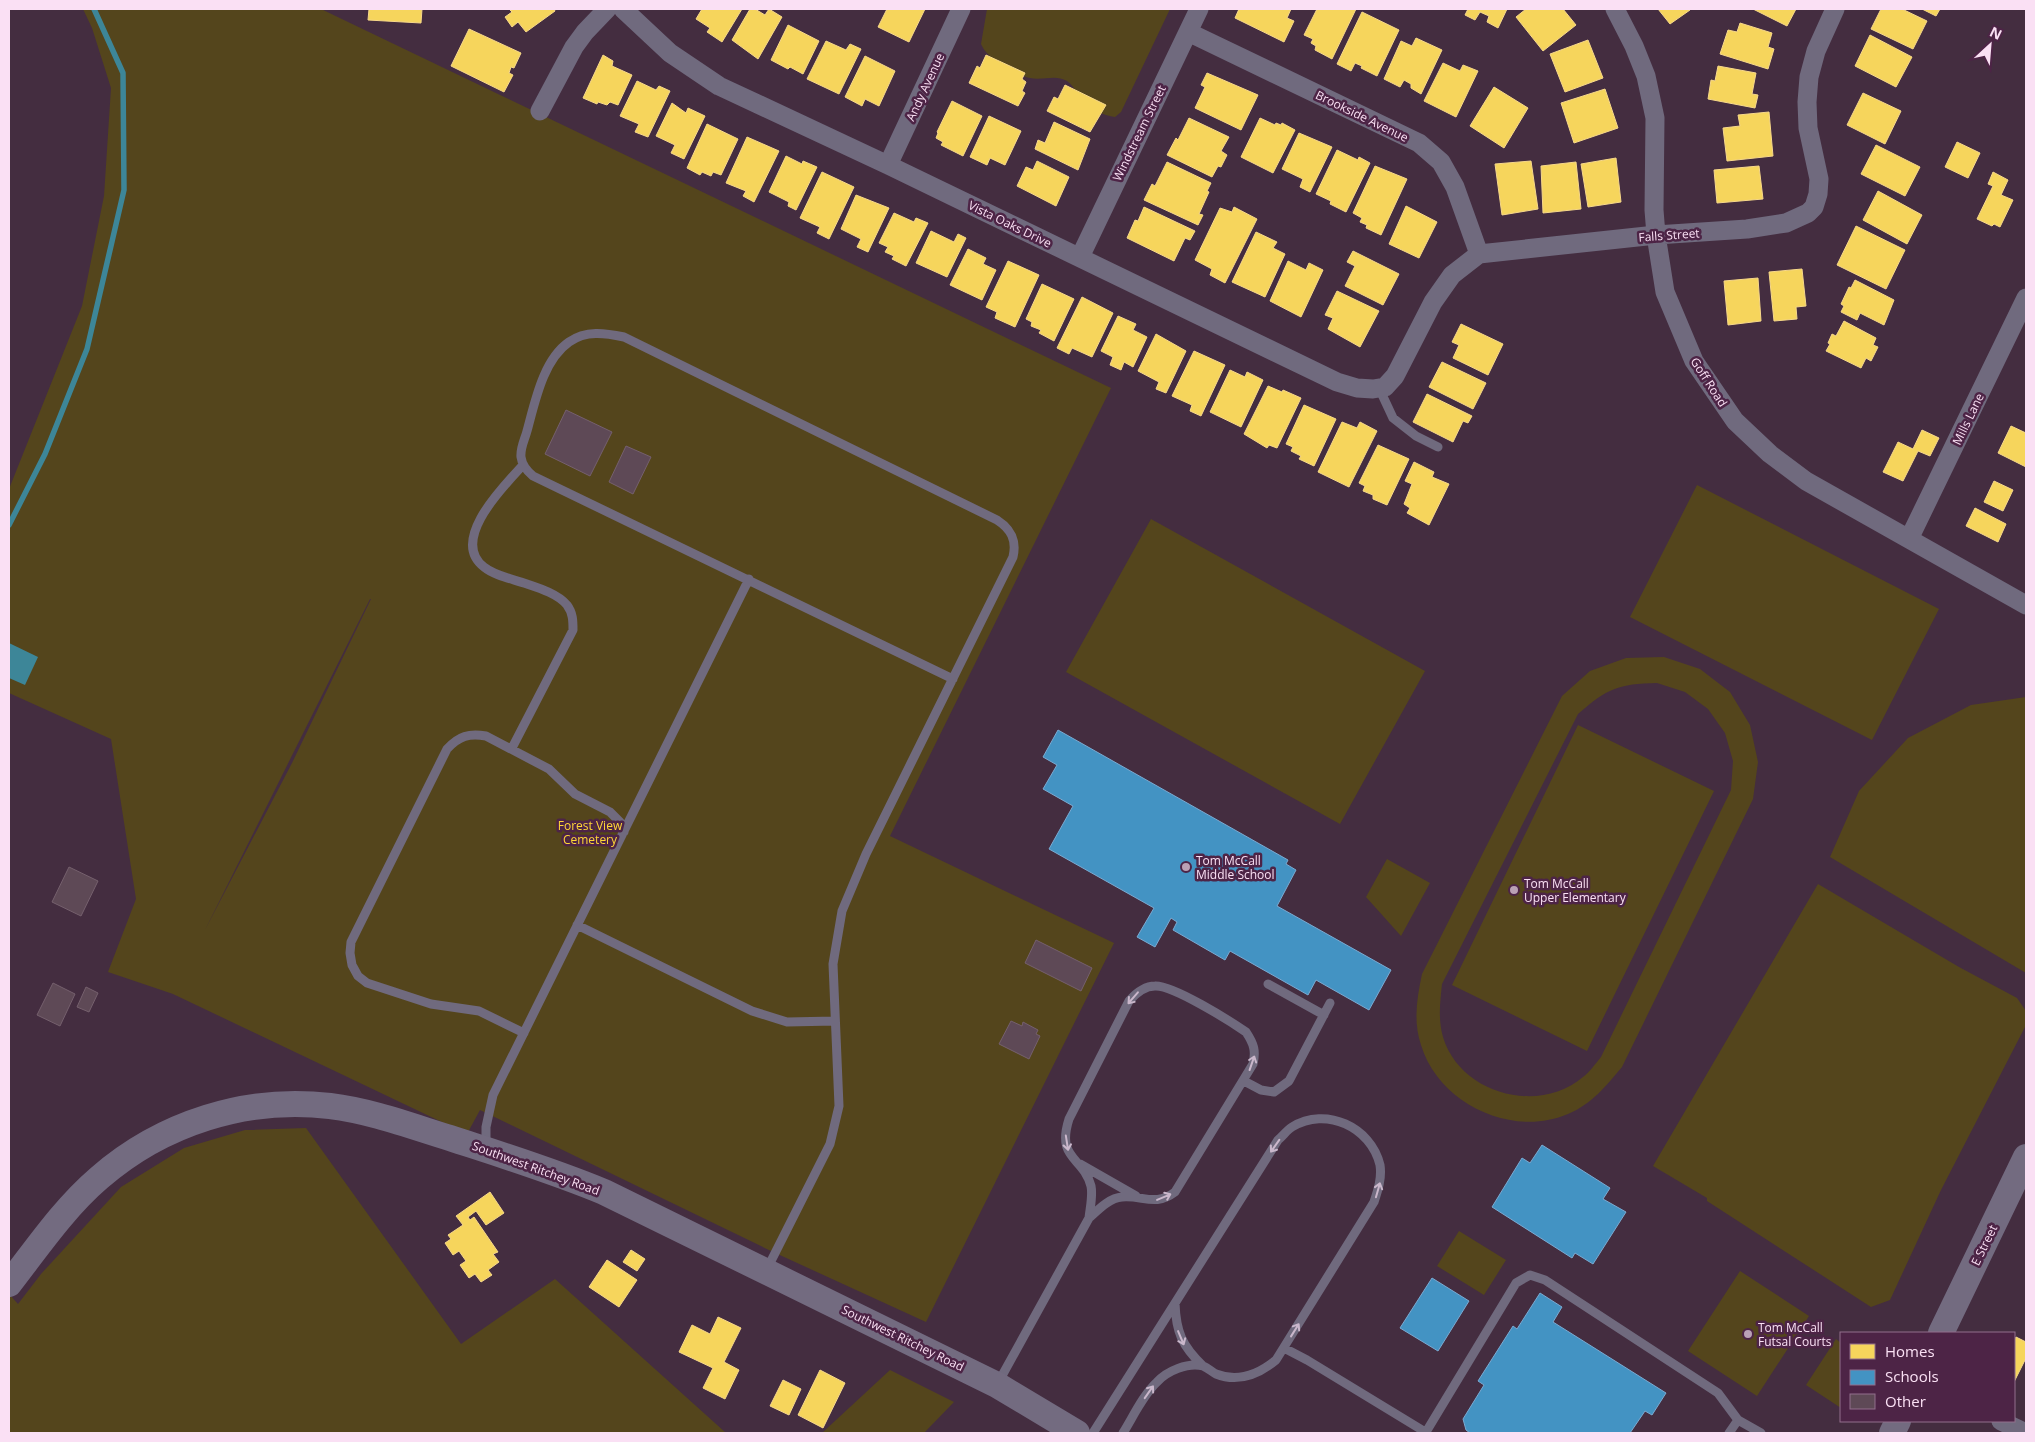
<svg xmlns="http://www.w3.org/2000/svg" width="2035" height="1442" font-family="'Open Sans',sans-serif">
<rect width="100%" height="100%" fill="#442d40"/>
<path fill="#54451c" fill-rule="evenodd" d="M83,9H321L1111,388L890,836L1114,943L926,1322L771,1251L480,1110L467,1134L173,994L108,972L136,899L111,739L9,693V489L82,306L104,196L111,88L92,28ZM371,599L292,763L205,930L370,599Z
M987,9H1170L1121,112L1115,117C1104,116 1088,108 1081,99C1076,93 1074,86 1067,81C1055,74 1043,81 1030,78C1013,74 988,60 981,44Z
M1697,485L1939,609L1872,740L1630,617Z
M1151,519L1425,671L1340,824L1066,672Z
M1664,657L1700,669L1730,692L1750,725L1758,762L1753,799L1622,1067C1606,1086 1592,1104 1568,1114C1512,1138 1439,1104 1421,1045C1413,1021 1417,998 1422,974L1562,696L1590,671L1626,658ZM1657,683L1685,692L1708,709L1725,733L1733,761L1731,790L1601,1057C1595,1064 1590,1072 1583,1077C1539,1115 1460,1094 1443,1037C1438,1019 1440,1003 1442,984L1578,714C1608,688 1618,684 1657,683Z
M2026,697V973L1830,857L1859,791L1908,738L1971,705Z
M1578,725L1714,791L1587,1051L1452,985Z
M1387,859L1430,883L1401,936L1366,897Z
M1818,884L1959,967L2017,998L2026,1011V1025L1941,1190L1890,1300L1871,1307L1707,1201V1198L1653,1166Z
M306,1128L461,1344L555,1279L726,1433H9V1294L18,1304L41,1274L121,1187L184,1148L245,1130Z
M1459,1231L1506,1260L1484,1295L1437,1266Z
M1740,1271L1809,1316L1757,1396L1688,1351Z
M1836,1339L1841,1343V1408L1806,1385Z
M890,1370L954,1402L924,1433H822Z"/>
<path fill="#3d8698" d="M9,643L38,657L25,685L9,678Z"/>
<path fill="#f6d55c" stroke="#f7d88a" d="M369,9H422L421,23L368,20Z
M509,9H554L555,11L526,32L518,22L512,27L505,17L512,12Z
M702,9H742L722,42L707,32L710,28L696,19Z
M750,9H755L765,15L769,9L782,17L758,59L732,40Z
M887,9H925L909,42L878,27Z
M1239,9H1291L1287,18L1294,21L1284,42L1235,18Z
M1317,9H1356L1332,59L1315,50L1316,46L1311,43L1313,39L1304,35Z
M1468,9H1507L1498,28L1487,22L1489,16L1480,12L1475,20L1465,15Z
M1526,9H1563L1576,25L1543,51L1516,17Z
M1658,9H1689L1690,10L1670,24Z
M1753,9H1796L1787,26Z
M1881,9H1902L1927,21L1913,49L1871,29Z
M1922,9H1940L1936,16Z
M1362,12L1399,30L1377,76L1361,68L1362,66L1355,63L1351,71L1337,64Z
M1740,23L1772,33L1768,47L1774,49L1768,69L1720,54L1728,30L1737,32Z
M788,25L819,41L803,74L790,67L788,69L771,60Z
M469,29L521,53L514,68L511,67L509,73L513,75L504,92L451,66Z
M1870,35L1912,57L1896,87L1855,66Z
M1416,38L1442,50L1421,94L1411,88V84L1404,80L1400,87L1384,79L1401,41L1412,46Z
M1588,40L1603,78L1565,92L1550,54Z
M826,41L846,50L850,44L861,49L839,94L807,79Z
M603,55L613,61L612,66L632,75L618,105L610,102L607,105L598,102L597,104L583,98Z
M986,55L1025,73L1022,79L1026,82L1022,91L1025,93L1018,106L969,83L977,66L980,68Z
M865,56L895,71L879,106L865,99L862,106L845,97Z
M1443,63L1460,71L1463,65L1478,71L1456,117L1424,101Z
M1718,66L1756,73L1752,94L1758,95L1755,108L1708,99L1711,80L1715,81Z
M1207,73L1258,95L1241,130L1195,108L1205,87L1201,85Z
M637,81L656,90L659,86L670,91L648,137L635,132L639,124L620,116Z
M1065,85L1106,105L1090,132L1047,111L1054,97L1058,99Z
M1494,87L1528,108L1504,148L1470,126Z
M1605,89L1618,128L1574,143L1561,103Z
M1863,93L1901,111L1885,144L1847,125Z
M952,101L982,116L963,156L941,145L943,142L936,138L938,133L937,132Z
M672,103L686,113L688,108L705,116L684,159L671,153L675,145L656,136Z
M1769,112L1773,156L1727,161L1723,128L1740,126L1738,115Z
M989,116L1021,131L1005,165L990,158L987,165L970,157Z
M1189,118L1229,137L1221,151L1227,155L1221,167L1218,166L1212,177L1167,155L1176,138L1178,140Z
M1260,118L1275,125L1276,123L1281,125L1282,123L1295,130L1273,173L1241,157Z
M1054,122L1090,139L1078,170L1035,149L1038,140L1045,143Z
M707,124L738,139L721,175L713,172L711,176L702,172L700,175L687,168Z
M1299,133L1332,147L1310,192L1300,187L1303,179L1282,169Z
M747,137L779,151L754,202L743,196L746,191L726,183Z
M1957,142L1980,153L1968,178L1945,167Z
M1876,145L1920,167L1905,196L1861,174Z
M1337,150L1358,160L1359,157L1370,163L1346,212L1330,204L1331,201L1316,194Z
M786,156L802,164L803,161L817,167L796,210L788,206L789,202L769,192Z
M1616,158L1621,202L1588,207L1581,164Z
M1037,161L1069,177L1056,206L1017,186L1026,167L1033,170Z
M1531,161L1538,209L1502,215L1495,164Z
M1167,162L1211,183L1207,191L1209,192L1199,214L1203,215L1198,225L1144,200L1152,184L1155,186Z
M1576,162L1581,209L1543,213L1541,166Z
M1375,166L1407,179L1381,235L1366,228L1367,225L1360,222L1362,218L1353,213Z
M1759,166L1763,199L1717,203L1714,170Z
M822,172L854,187L829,239L817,233L820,227L800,218Z
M1993,172L2008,180L2001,195L2013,200L2000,227L1994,224L1992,226L1977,219L1993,186L1988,184Z
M1878,191L1922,215L1907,244L1863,220Z
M856,195L889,208L868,252L857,247L861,239L841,229Z
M1406,206L1437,222L1419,258L1389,244Z
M1144,207L1195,231L1190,240L1185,238L1174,261L1127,238L1135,220L1138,221Z
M1234,207L1257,219L1225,283L1210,275L1212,269L1195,260L1220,208L1232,212Z
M894,213L914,222L916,218L928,223L906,266L892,259L894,256L885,252L888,247L879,243Z
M1856,226L1905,250L1886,289L1837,265Z
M931,231L954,242L958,234L966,238L947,277L916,263Z
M1256,232L1277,242L1273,248L1285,254L1265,297L1232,282Z
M968,249L986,258L983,264L996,270L982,300L950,285Z
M1353,251L1399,274L1383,305L1345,286L1355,266L1347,262Z
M1008,261L1039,275L1015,327L995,318L997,312L986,307Z
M1288,261L1306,270L1309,263L1323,270L1301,317L1270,301Z
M1802,269L1806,306L1796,307L1797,319L1774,321L1769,272Z
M1758,278L1761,321L1728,325L1724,281Z
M1855,280L1894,300L1884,325L1860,313L1857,320L1841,312L1844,306L1841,304L1849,287L1851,288Z
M1042,284L1074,299L1054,341L1039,333L1041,330L1031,326L1032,322L1026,319Z
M1337,291L1379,311L1360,347L1328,329L1333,318L1325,315Z
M1082,297L1113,313L1092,357L1072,348L1069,354L1057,348Z
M1118,316L1136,324L1133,330L1147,337L1133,367L1124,362L1121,370L1110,365L1113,357L1101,351Z
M1844,321L1876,338L1873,345L1878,347L1871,361L1866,358L1861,368L1826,351L1830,344L1828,343L1832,334L1836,336Z
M1461,324L1503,344L1488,375L1453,358L1459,345L1452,342Z
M1156,334L1186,351L1166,393L1156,389L1159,382L1138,371Z
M1194,351L1225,365L1201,416L1190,411L1192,405L1172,396Z
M1442,362L1486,383L1473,409L1429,387Z
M1230,370L1245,377L1247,372L1263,380L1241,427L1210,412Z
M1268,386L1282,392L1283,390L1301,398L1277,448L1269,445L1267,448L1244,434Z
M1427,394L1472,416L1468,423L1463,421L1453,442L1413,422Z
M1304,405L1336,419L1314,466L1299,459L1301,456L1291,451L1293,447L1286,444Z
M1342,422L1357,428L1360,422L1377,431L1349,487L1318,472Z
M2011,426L2026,433V467L1998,453Z
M1922,430L1939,438L1930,456L1918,451L1903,481L1883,472L1898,442L1913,449Z
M1378,445L1409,459L1387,505L1373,499V495L1363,491L1365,486L1359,483Z
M1414,462L1434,472L1432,477L1449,484L1429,525L1407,513L1410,508L1404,504L1412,484L1405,481Z
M1994,481L2013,490L2003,511L1984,502Z
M1975,508L2006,524L1998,542L1966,526Z
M490,1192L504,1213L486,1225L476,1211L468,1217L470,1220L474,1217L498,1252L493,1254L499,1262L488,1270L492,1275L481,1282L475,1274L469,1278L460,1265L466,1261L459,1251L453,1255L445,1243L451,1239L448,1235L463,1225L456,1216Z
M631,1250L645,1259L637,1271L623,1262Z
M607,1260L637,1280L619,1307L589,1287Z
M718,1317L741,1328L724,1362L739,1370L725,1399L703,1388L713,1368L679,1352L692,1325L710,1334Z
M2016,1337L2026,1342V1358L2014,1382V1341Z
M820,1370L845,1383L823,1428L798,1415Z
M783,1380L801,1389L789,1415L770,1406Z"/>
<path fill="#4393c3" stroke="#7aaad2" d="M1058,730L1288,860L1286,864L1296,870L1277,906L1391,970L1369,1010L1316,980L1308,995L1230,951L1225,960L1173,930L1177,922L1171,918L1155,947L1137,937L1154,908L1049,849L1073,806L1043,789L1057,765L1043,757Z
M1542,1145L1610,1188L1603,1199L1626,1212L1593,1264L1575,1253L1572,1258L1492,1207L1522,1158L1530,1163Z
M1432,1278L1469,1301L1438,1351L1400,1328Z
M1540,1293L1562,1307L1553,1322L1666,1393L1652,1415L1645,1411L1630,1433H1470L1466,1430L1463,1419L1484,1385L1478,1381L1513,1326L1517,1329Z"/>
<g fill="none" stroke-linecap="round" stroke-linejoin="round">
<path stroke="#3d8698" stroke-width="5.5" d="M9,525L45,454L87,349L124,190L123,73L94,9"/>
</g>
<path fill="#5e4956" stroke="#75606d" d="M566,410L612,432L590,476L545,454Z
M626,446L651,457L633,494L609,482Z
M69,867L98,881L81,916L52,902Z
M1036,940L1092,968L1081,991L1025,963Z
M53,983L75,994L60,1026L37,1015Z
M86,987L98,993L89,1012L77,1007Z
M1011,1021L1022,1026L1023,1022L1038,1030L1036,1034L1040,1036L1029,1059L999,1044Z"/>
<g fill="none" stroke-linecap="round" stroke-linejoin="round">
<path stroke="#706a7e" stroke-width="9" d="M1379,388L1393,418L1416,436L1438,447
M512,748L573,630C573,621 573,613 567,605C558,594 539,588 527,584C513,579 495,576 484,567C449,540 504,486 523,465
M577,925L752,1011L787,1022L835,1021
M1268,984L1324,1015
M524,1033L479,1011L431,1004L367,983L358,976L352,965L350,953L351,942L447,749C459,736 469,733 486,736L549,769L575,794L610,812L620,822L624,832
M1244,1081L1261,1090L1274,1092L1289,1081L1330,1003
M486,1147V1127L493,1095L749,579
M1080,1164L1136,1196
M767,1269L830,1144L839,1106L833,964L842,911L866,854L1013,557C1017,540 1011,529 997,520L624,337C605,333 586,330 569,342C543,360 535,402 527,431C525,439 520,448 521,457C522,465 527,471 533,476L953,679
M1175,1303C1176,1332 1182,1346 1203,1366
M1284,1348L1307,1360L1427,1433
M998,1383L1089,1218C1098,1210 1109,1198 1122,1197C1143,1195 1155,1207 1175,1192L1253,1064C1256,1051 1254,1044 1246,1032C1230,1021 1173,985 1155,986C1144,986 1136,993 1129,1001L1069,1119C1056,1160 1083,1156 1091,1186C1093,1196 1090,1208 1089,1218
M1426,1432L1516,1283L1530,1275L1545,1280L1718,1393L1738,1420
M1093,1433L1278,1140C1283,1136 1287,1130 1292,1127C1326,1106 1371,1127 1380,1165C1382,1178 1378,1190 1374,1202L1276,1360C1259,1374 1239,1383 1216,1374C1212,1372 1208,1368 1203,1366C1188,1362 1167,1371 1157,1382C1143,1395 1133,1417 1123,1433
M1729,1433L1738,1420L1761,1433"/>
<path stroke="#706a7e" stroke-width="19" d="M623,9L670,53L719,86L888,165L1337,382L1357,388L1373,389L1385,387L1395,376L1433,302L1452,275L1479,254L1656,235L1747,229L1786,223L1808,213L1814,207L1818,194L1819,179L1808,128L1807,102L1809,77L1816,51L1835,9
M1615,9L1634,46L1646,76L1655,118L1654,210L1656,235L1665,292L1694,361L1735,421L1770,454L1806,481L2026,605
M1188,32L1419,143L1441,162L1455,187L1479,254
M540,111L574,47L585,32L607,9
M888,165L961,9
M1080,257L1199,9
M1909,539L2026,298
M2001,1421L2026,1433"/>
<path stroke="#736b80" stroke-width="26" d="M9,1284C37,1248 64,1208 99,1178C162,1123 247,1096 330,1106C371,1111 411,1126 450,1138C502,1155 554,1171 604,1192L997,1385L1077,1433
M1941,1333L2026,1157
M1892,1433L1898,1421"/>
</g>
<defs><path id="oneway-shaft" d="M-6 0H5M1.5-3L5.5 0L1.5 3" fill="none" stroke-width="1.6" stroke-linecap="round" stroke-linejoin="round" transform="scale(1.25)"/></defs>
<g stroke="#cab7cb">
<use href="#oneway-shaft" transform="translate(1133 998) rotate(131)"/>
<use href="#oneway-shaft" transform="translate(1252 1063) rotate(-71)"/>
<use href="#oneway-shaft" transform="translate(1067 1143) rotate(81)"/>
<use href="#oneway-shaft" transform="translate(1275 1146) rotate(125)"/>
<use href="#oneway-shaft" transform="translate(1378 1190) rotate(-74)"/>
<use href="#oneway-shaft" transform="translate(1164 1197) rotate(-23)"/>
<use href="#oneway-shaft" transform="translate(1295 1330) rotate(-58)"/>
<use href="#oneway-shaft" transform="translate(1181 1338) rotate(67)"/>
<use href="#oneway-shaft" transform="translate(1149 1392) rotate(-55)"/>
</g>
<g fill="#baa1b5" stroke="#4d2446" stroke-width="2">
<circle cx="1186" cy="867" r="5"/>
<circle cx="1514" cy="890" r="5"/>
<circle cx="1748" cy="1334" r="5"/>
</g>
<g text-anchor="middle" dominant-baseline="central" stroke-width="5" stroke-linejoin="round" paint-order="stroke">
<g font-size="12" fill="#fae0f4" stroke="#4d2446">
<text transform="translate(925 87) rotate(-65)">Andy Avenue</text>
<text transform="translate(1362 116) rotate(26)">Brookside Avenue</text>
<text transform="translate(1139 133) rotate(-64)">Windstream Street</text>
<text transform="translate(1010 224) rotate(26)">Vista Oaks Drive</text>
<text transform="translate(1669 235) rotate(-4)">Falls Street</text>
<text transform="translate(1709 382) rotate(57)">Goff Road</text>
<text transform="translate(1968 419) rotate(-64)">Mills Lane</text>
<text transform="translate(536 1168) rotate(20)">Southwest Ritchey Road</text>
<text transform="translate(1984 1245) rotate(-64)">E Street</text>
<text transform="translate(903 1338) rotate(26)">Southwest Ritchey Road</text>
</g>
<g font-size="12" fill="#ffd736" stroke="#4d2446">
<text x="590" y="825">Forest View<tspan x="590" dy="14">Cemetery</tspan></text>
</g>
<g font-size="12" fill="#fae0f4" stroke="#4d2446" text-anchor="start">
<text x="1196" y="860">Tom McCall<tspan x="1196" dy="14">Middle School</tspan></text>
<text x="1524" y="883">Tom McCall<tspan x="1524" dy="14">Upper Elementary</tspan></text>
<text x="1758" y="1327">Tom McCall<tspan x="1758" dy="14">Futsal Courts</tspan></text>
</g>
</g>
<rect width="2035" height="1442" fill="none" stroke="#fae0f4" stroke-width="20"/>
<rect x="1840" y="1332" width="175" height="90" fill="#4d2446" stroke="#926f8c"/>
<rect x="1850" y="1344" width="25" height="15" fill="#f6d55c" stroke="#926f8c"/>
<text x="1885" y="1357" font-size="15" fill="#fae0f4">Homes</text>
<rect x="1850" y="1370" width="25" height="15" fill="#4393c3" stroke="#926f8c"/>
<text x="1885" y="1382" font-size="15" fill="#fae0f4">Schools</text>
<rect x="1850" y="1394" width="25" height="15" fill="#5e4956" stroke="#926f8c"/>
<text x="1885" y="1407" font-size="15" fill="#fae0f4">Other</text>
<g transform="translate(1990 45) rotate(26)" stroke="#4d2446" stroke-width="4" paint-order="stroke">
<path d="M0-4L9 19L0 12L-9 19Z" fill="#fae0f4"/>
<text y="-8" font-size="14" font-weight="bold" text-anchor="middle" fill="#fae0f4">N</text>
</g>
</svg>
